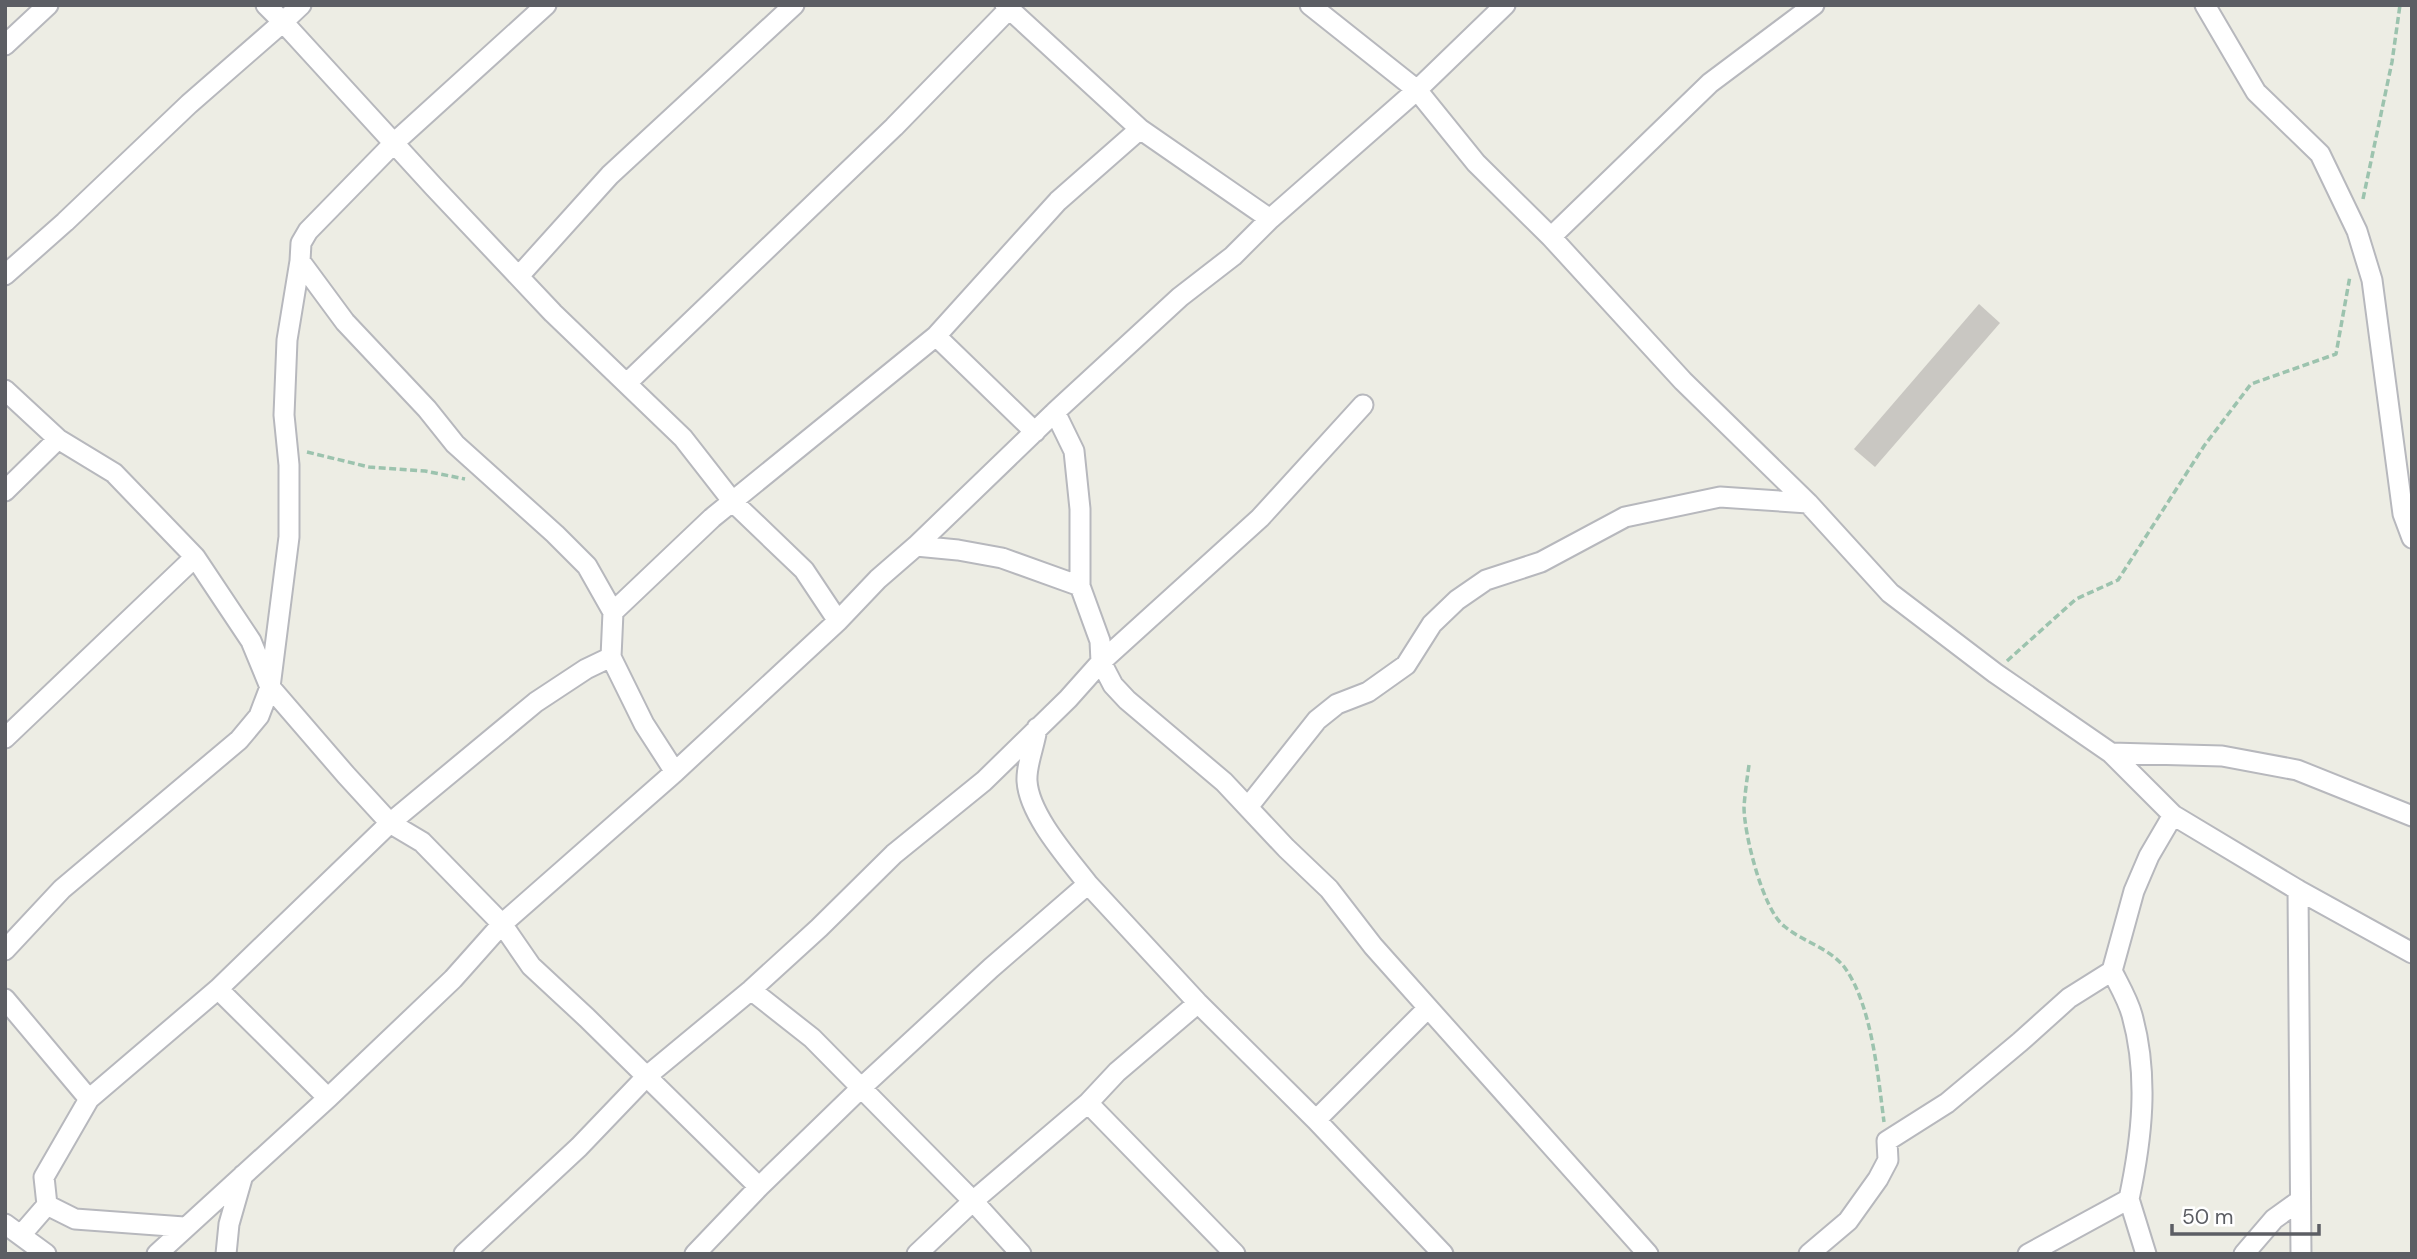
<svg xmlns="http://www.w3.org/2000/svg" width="2417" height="1259" font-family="'DM Sans',sans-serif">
<rect width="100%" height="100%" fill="#edede4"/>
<path fill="#c9c7c2" d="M1979,304L2000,323L1875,467L1854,449Z"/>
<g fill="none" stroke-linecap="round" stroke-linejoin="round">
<defs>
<path id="street" d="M301,5L283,22L434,187L553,313L683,438L733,502L804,570L838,621
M546,5L395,142L308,231L301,243L300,261L345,322L427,409L455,444L555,534L587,566L613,612L611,657L644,724L675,772
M1005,5L1140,129L1270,219
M1310,5L1417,90L1476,163L1551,237L1683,381L1808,503L1890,593L1995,673L2111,753L2173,815L2298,890L2412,953
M2205,5L2256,92L2320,154L2357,231L2372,280L2403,514L2412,538
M5,45L48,5
M1551,237L1710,83L1814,5
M5,275L65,222L189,104L283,22L266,5
M519,276L610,175L794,5
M627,383L894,127L1009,9
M5,390L58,439L114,473L195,557L5,738
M1055,412L1074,451L1080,509V586L1100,641L1101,662L1113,685L1127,700L1224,782L1286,848L1329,889L1373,946L1648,1254
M1035,432L936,336L1058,201L1140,129
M5,491L58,439
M916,546L958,550L1002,558L1080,586
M195,557L251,641L270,687L346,775L390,823L422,842L502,924L531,966L587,1018L759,1187
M613,612L712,518L936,336
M1037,728C1035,745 1026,764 1027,781C1029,815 1068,858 1088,884
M2111,753L2222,756L2297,770L2412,816
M1248,807L1317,720L1337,704L1368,692L1406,665L1432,624L1457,600L1486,580L1541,562L1625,517L1720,497L1808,503
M2298,890L2301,1254
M5,950L62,889L239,740L259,716L270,687L289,537V465L284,415L287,340L300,261
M2112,971L2134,891L2149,856L2173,815
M218,989L328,1098
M751,990L812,1038L973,1201L1021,1254
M5,999L89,1099L44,1177L47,1205L75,1219L184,1227
M1198,1003L1117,1072L1088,1103L1235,1254
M89,1099L218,989L390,823L536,702L586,669L611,657
M1316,1120L1428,1008
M5,1224L46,1254
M21,1235L47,1205
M157,1254L328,1098L453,979L502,924L675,772L838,621L878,579L916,546L1055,412L1180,297L1233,256L1270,219L1417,90L1505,5
M226,1254L229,1224L243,1175
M464,1254L579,1147L647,1076L751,990L819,928L894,854L984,781L1068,699L1101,662L1260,518L1363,405
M695,1254L759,1187L861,1088L991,968L1088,884L1198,1003L1316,1120L1443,1254
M917,1254L973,1201L1088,1103
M1809,1254L1848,1221L1878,1179L1888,1160L1887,1141L1947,1103L2020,1042L2069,998L2112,971C2119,985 2128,1000 2132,1015C2149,1076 2142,1138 2129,1199
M2028,1254L2129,1199L2146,1254
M2244,1254L2274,1219L2299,1201"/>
</defs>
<use href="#street" stroke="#b7b8bd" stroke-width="23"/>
<path stroke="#9cc3ae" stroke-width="3.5" stroke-dasharray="7 3.5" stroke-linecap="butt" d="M2363,199L2392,62L2400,5
M307,452L369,467L425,471L465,479
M2007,661L2076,599L2118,580L2204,446L2251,384L2336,354L2350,276
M1749,765C1747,779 1745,793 1744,807C1744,834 1763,910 1784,926C1803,942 1830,948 1845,968C1872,1006 1878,1076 1884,1122"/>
<use href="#street" stroke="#fff" stroke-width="19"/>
</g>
<rect width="2417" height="1259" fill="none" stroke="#5c5e64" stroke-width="14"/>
<path d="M2172 1224v10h147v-10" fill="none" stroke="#5c5e64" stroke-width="3.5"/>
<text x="2182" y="1224" font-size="21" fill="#5c5e64" stroke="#ffffff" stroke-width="5" paint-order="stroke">50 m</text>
</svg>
